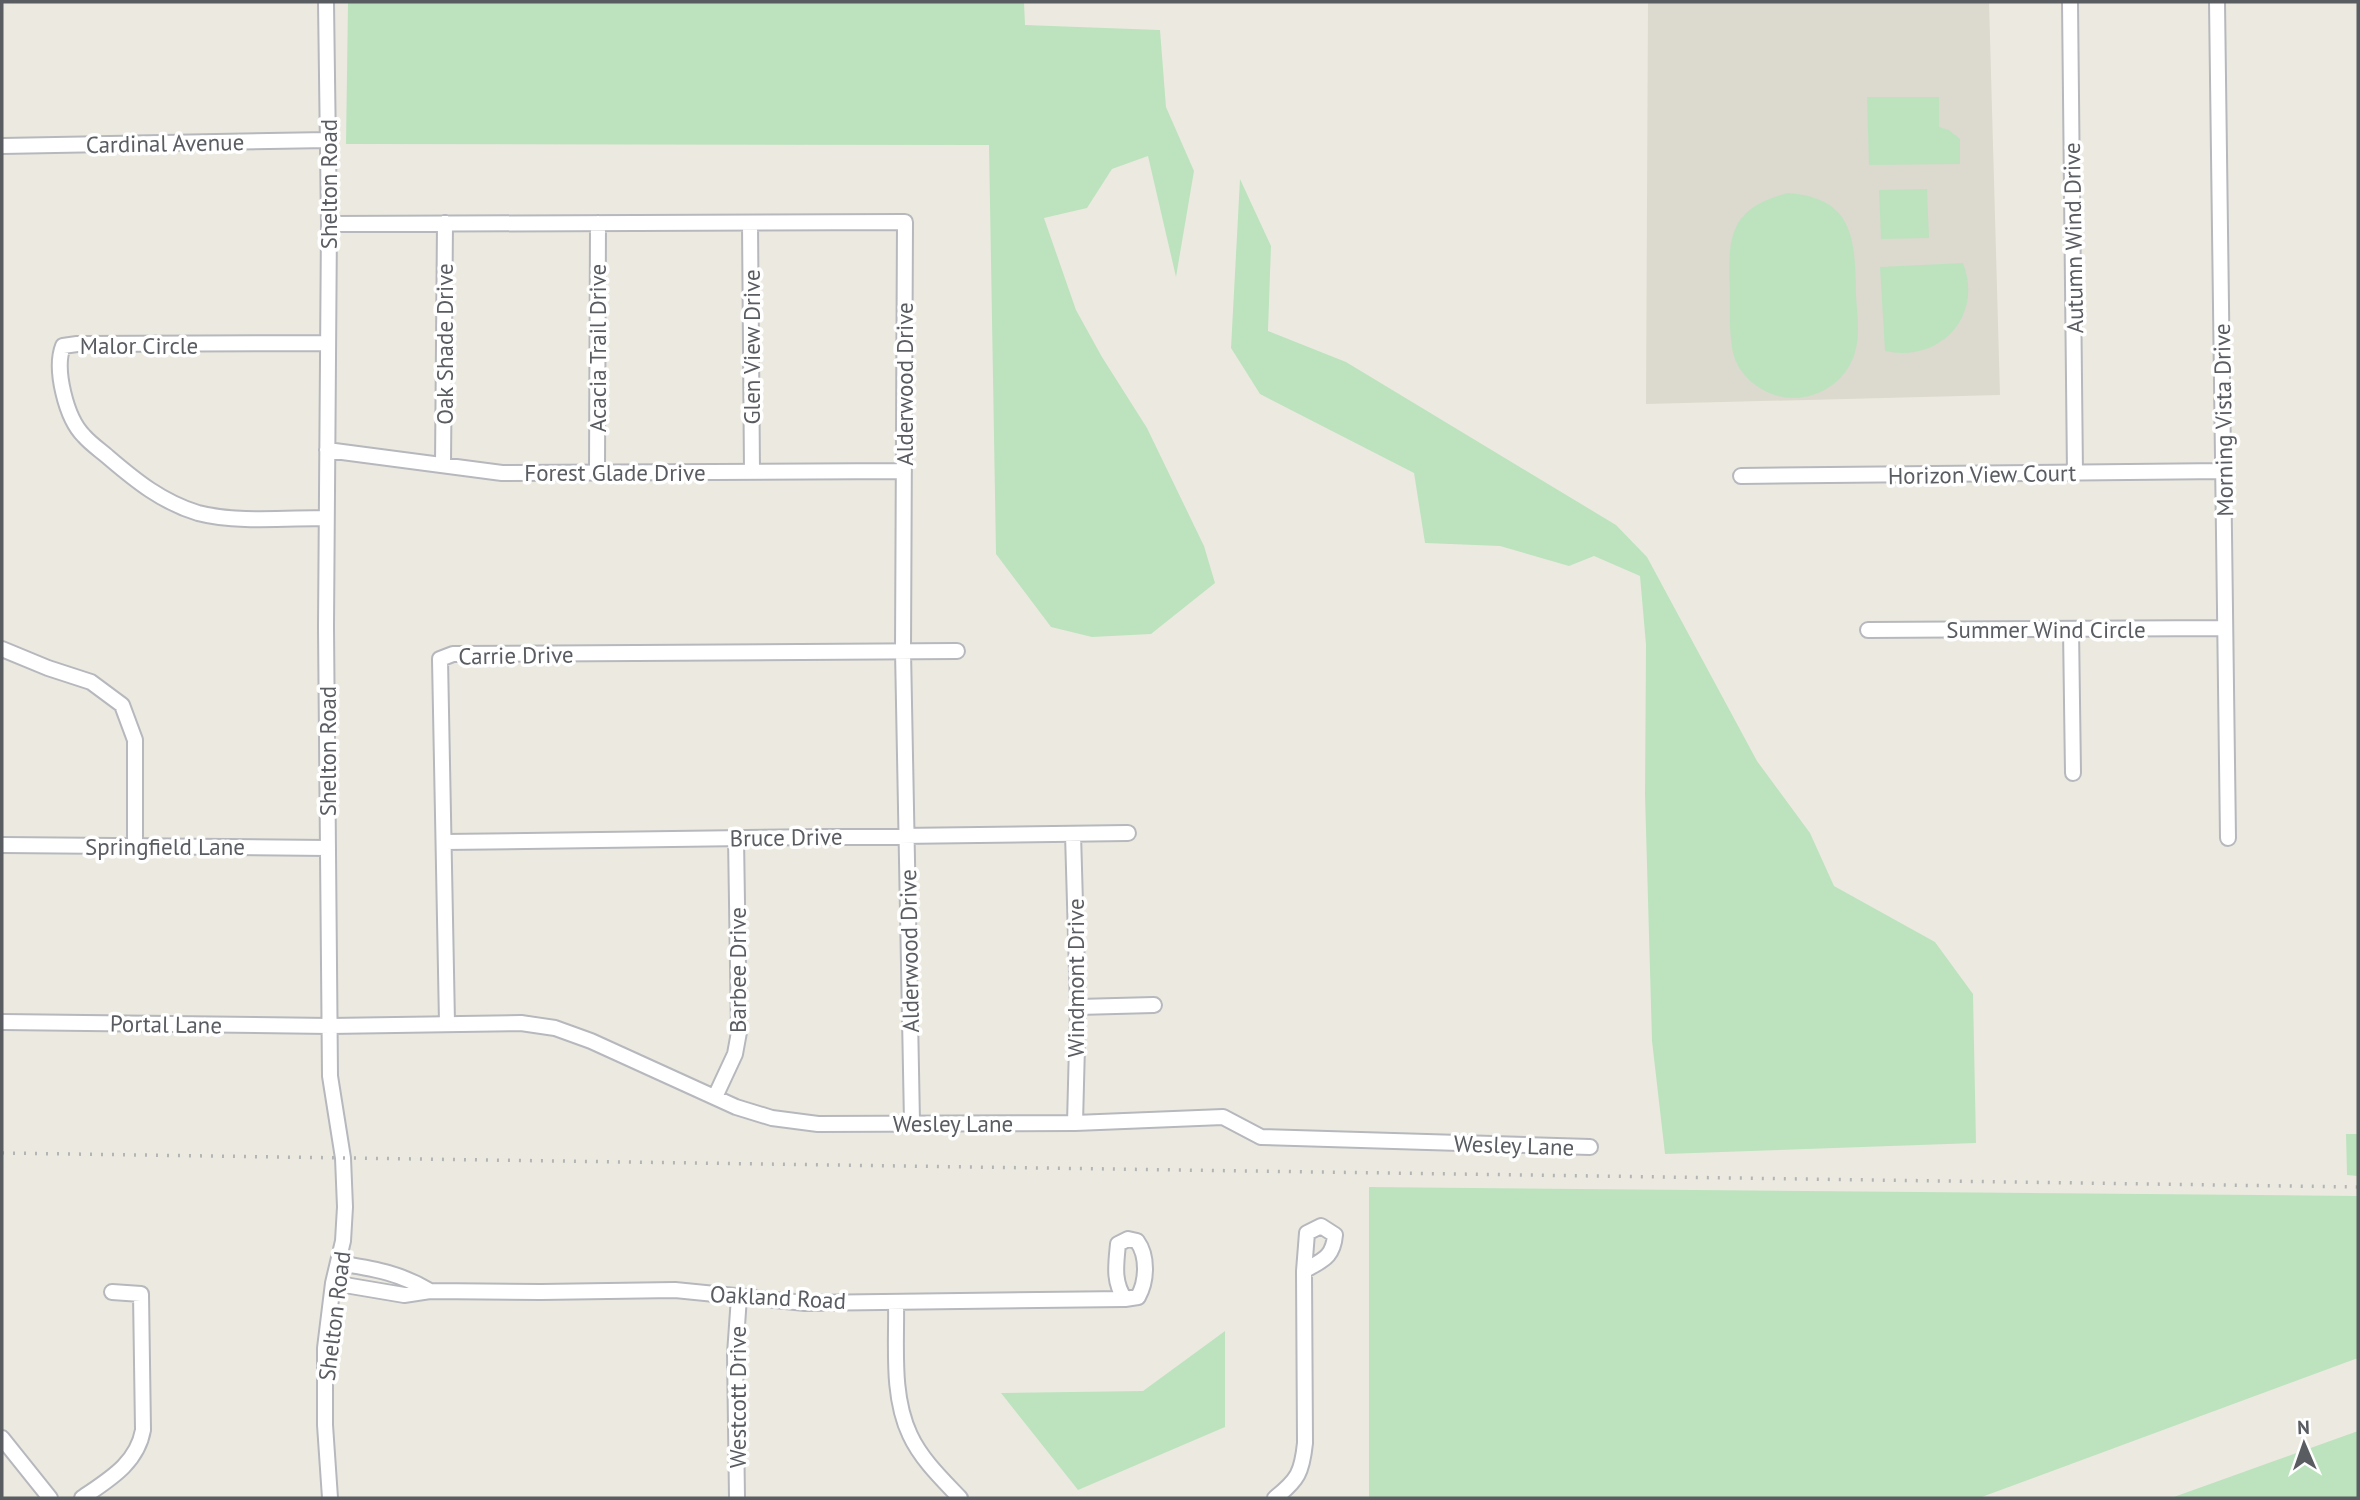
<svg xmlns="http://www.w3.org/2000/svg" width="2360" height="1500" font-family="'PT Sans',sans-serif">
<rect width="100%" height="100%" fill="#eceae0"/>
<path fill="#dcd9ce" d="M1648,2H1989L2000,395L1646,404Z"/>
<path fill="#bde3be" d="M348,2H1024L1025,25L1160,30L1166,107L1194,171L1176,277L1148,156L1112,169L1087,208L1044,218L1076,310L1102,357L1147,428L1204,546L1215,583L1151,634L1092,637L1051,627L996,554L989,145L346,144Z
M1867,97H1939V127L1949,130L1960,139V164L1869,165Z
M1240,179L1271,246L1268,331L1346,362L1616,525L1647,557L1757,761L1810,833L1834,886L1935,942L1973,994L1976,1143L1665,1154L1652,1041L1645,795L1646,645L1640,576L1594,556L1569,566L1500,546L1425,543L1414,473L1260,394L1231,348Z
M1927,189L1929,238L1881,239L1879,190Z
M1788,193C1855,198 1855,240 1856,295C1857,312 1860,332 1856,348C1848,388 1802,410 1765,391C1748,382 1734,366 1732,347C1729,329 1730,311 1730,294C1728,238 1727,209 1788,193Z
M1963,263C1984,317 1939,363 1885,351L1880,267Z
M2346,1134H2358V1176L2347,1175Z
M1369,1187L2358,1196V1358L1979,1498H1369Z
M1225,1331V1427L1078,1490L1001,1393L1143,1391Z
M2358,1431V1498H2171Z"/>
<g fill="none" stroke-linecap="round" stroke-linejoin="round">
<defs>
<path id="minor" d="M326,2L329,224L326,627L330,1076L343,1158L345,1207L343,1241L333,1283L325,1348V1425L330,1498
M2070,2L2075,474
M2217,2L2228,838
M2,146L328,140
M750,223L752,472
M329,224L905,222L903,651L912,1122
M327,450L502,473L904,471
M443,465L445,223
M597,472L598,223
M1741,476L2224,471
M326,518C287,518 236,523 198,513C162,502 136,481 108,457C100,450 91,444 84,436C66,418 54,369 63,346L77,344L327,343
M2071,629L2073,773
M1868,630L2224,628
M2,649L48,668L91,682L122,705L135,740V845
M1073,834L1078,1007L1075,1123
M444,842L1128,833
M2,845L328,848
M1078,1007L1154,1005
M2,1022L330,1026L521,1023L555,1028L591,1041L736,1107L772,1118L818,1124L1075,1123L1223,1117L1261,1137L1590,1147
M447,1023L440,659L453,654L957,651
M715,1097L735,1054L739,1032L736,838
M1321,1226L1335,1235C1333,1258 1322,1260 1304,1271L1307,1233Z
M1128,1239L1137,1241C1148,1256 1147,1281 1138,1297L1125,1299C1113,1282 1116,1265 1118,1244Z
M338,1263C374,1269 398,1272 430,1291
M333,1283L404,1295L430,1291L541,1292L675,1290L805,1303L1125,1299
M896,1302C897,1345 891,1395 910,1435C921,1459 942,1479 960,1498
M2,1438L50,1498
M82,1498C108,1480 137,1464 143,1430L141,1294L112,1292
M737,1498L735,1354L739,1297
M1275,1498C1298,1480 1302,1472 1305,1443L1304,1271"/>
</defs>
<use href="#minor" stroke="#b6b8bd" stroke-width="18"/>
<use href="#minor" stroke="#fff" stroke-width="14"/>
<path stroke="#b3b4b4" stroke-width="3.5" stroke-dasharray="2 9" stroke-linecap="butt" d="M2,1153L2358,1187"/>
</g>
<g text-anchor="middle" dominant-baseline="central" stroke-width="7" stroke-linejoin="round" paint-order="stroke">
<g font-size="23" fill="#595c61" stroke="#fff">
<text transform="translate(165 143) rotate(-1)">Cardinal Avenue</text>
<text transform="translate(328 184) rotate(-90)">Shelton Road</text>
<text transform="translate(2073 238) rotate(-91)">Autumn Wind Drive</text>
<text transform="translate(444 344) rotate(-90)">Oak Shade Drive</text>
<text x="139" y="345">Malor Circle</text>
<text transform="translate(751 347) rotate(-90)">Glen View Drive</text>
<text transform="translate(597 348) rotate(-90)">Acacia Trail Drive</text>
<text transform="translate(904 384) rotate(-90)">Alderwood Drive</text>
<text transform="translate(2223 420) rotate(-91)">Morning Vista Drive</text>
<text x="615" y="472">Forest Glade Drive</text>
<text transform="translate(1982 474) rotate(-1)">Horizon View Court</text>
<text x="2046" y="629">Summer Wind Circle</text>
<text transform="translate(516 655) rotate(-1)">Carrie Drive</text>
<text transform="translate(327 751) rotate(-90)">Shelton Road</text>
<text transform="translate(786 837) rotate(-1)">Bruce Drive</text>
<text x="165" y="846">Springfield Lane</text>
<text transform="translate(909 951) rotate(-91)">Alderwood Drive</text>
<text transform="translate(737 970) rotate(-90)">Barbee Drive</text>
<text transform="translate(1075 978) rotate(-90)">Windmont Drive</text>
<text transform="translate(166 1024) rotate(1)">Portal Lane</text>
<text x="953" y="1123">Wesley Lane</text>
<text transform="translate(1514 1145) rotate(2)">Wesley Lane</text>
<text transform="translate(778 1297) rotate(3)">Oakland Road</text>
<text transform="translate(334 1316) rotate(-83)">Shelton Road</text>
<text transform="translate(737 1397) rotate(-90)">Westcott Drive</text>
</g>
</g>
<rect width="2360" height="1500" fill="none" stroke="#595c61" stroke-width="7"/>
<g transform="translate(2304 1444) rotate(358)" stroke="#ffffff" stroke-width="5" paint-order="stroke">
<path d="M0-5L12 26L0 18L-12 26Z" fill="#595c61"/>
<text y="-10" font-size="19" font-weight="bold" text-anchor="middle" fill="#595c61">N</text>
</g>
</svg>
